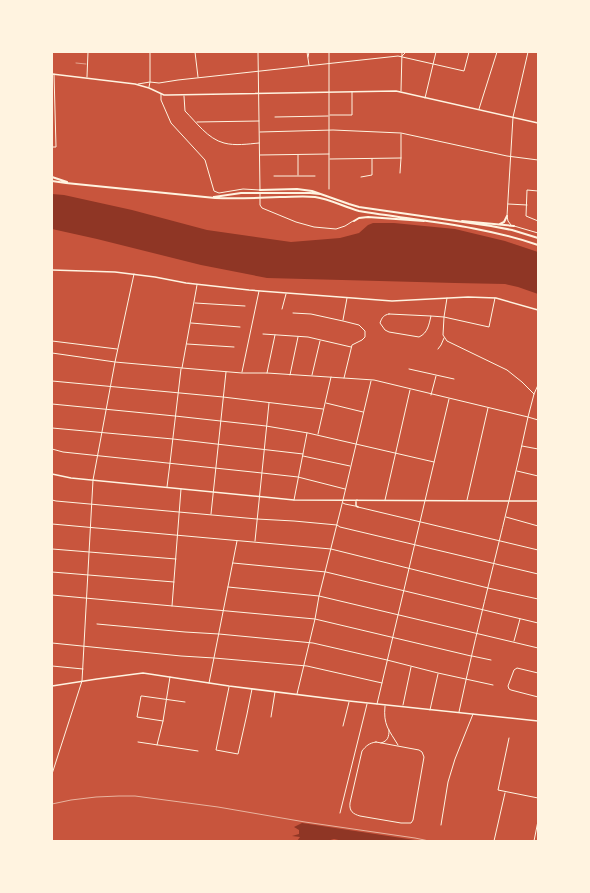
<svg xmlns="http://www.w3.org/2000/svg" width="590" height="893" font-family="Raleway,sans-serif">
<rect width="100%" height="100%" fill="#c8553d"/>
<path fill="#8f3625" d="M52,194L64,195L132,210L207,230L291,242L340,238L359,233L368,225L373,223H394L455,229L505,241L538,252V294L518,287L505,284L455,283L267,278L201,265L97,239L52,229Z
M302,823L415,840L418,841H343L334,839L327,841H297L300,837L292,836L299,834V830L294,827Z"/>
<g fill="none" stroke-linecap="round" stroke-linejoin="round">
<path stroke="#fff3e0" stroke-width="0.5" d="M76,63L86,64"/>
<path stroke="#fff3e0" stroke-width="1" d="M195,52L198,77
M307,52L309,65
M329,52V189
M402,56L406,52
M308,57L309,52
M87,77L88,52
M138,84L150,82L159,83L178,80L398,56L464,71L469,52
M149,87L150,82V52
M161,94V100L171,123L205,160L214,191L219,193L243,189L260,190
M184,96L185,111C196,122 208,139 224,143C235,146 248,144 259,143
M425,98L436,52
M479,109L497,52
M330,115H352V92
M275,117L328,116
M197,122L259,121
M260,132L333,130L401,133L507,156L538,160
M52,147H56L54,74
M260,155L329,154
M298,155V175
M330,159L401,158
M400,173L401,158V134
M274,176H315
M361,177L372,175V159
M538,191L527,190L526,216L538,221
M508,204L527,205
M447,298L444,317L443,335L447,341L507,370L522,382L534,394
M195,303L245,306
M282,309L286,294
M293,313L311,314L343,321L359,325L365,331V337L362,340L352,345L344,378
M389,314L431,316C429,324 428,333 419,337L389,332L385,330L380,323C382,317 384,315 389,314Z
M431,316L444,317L489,327L495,298
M343,320L347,298
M191,323L240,327
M263,334L308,337L351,347
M52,341L117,349
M187,344L234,347
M438,349L441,345L444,338
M182,368L197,285
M409,369L454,379
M242,372L259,291
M267,373L275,335
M290,375L298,337
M312,375L320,341
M52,381L223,397L323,409
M538,385L534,394L528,417L538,420
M431,395L436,376
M326,403L363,412
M52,404L175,416L266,426L308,433L434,462
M52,428L173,439L303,454
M318,434L331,377
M522,446L538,449
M52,449L63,452L262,473L298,477L345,489
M303,456L350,466
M517,471L538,476
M167,487L170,463L181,369
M52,500L56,501L257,519L294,521L337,525L340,527L538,574
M294,500L307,433
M385,500L410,390
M467,500L488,408
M343,503L345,504L355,506
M358,507L538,550
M211,514L226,372
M506,517L538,526
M52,524L331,549L488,588L538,599
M255,541L269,403
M52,549L176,559
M233,563L326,572L538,623
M52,572L174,582
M228,587L319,596L538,648
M172,606L181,489
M97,624L185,632L219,634L313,643L387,660L438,673L493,685
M514,641L520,619
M52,643L181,656L214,658L307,666L382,683
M472,656L491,660
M52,666L83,669
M538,673L517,668L514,670L508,686L509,689L511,690L538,697
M209,683L237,541
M229,687L216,750L238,754L247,714L252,689
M297,694L315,619L319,596L343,500L371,381
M377,704L449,399
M403,705L411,667
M385,706C383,725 389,730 398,745
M430,710L438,674
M271,717L275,692
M163,721L137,717L141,696H142L185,702
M343,726L349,702
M509,738L498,790L538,798
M138,742L198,751
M376,742L419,750L422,752L424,757L413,820L411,823H401L360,816C353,814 349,811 350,803L362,751C366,746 369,743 376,742Z
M381,743C388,741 389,737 389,730
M157,745L163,721L170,677
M340,813L367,704
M441,825L448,782L455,759L473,714
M494,841L505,793
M534,841L538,821"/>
<path stroke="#fff3e0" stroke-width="1" d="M258,52L260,190
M401,91L402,52
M260,193V205L262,208L296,222L314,227L336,229L345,226L353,221
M511,225L508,221L507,216L513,117L528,52
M514,226L538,233
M52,353L115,362L182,368L242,373H267L374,380L528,417C507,516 480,613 459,712
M52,595L315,619L471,656
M52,774L82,681L93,480L115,362L134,274"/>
<path stroke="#fff3e0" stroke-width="1.5" d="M52,74L135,84L149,88L164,95H168L396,91L538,123
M52,270L115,272L155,277L186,283L249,290L392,301L468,297L496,298L538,310
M52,686L97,679L143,673L229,686L349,701L538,721"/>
<path stroke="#fff3e0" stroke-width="1.5" d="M52,474L71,478L294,500L538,501
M357,500L356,501V506L358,507"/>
<path stroke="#fff3e0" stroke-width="2" d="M52,177L67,182
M52,181L66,183L215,198C237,199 259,198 280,197C292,197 303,196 315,197C330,199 344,207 359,211C419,221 480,225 538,245
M260,190L297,189L312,191L349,204L359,207L491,226L512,230L538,238
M214,197L241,193H310L320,194
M354,221L359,218L368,217L424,221
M462,221L514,226
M500,224L504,222L507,216"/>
<path stroke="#e9b49f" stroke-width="1" d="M52,804L71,800L96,797L119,796H135L218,807L305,822L415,838L429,841"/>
</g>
<rect width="590" height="893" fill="none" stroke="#fff3e0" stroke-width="106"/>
</svg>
